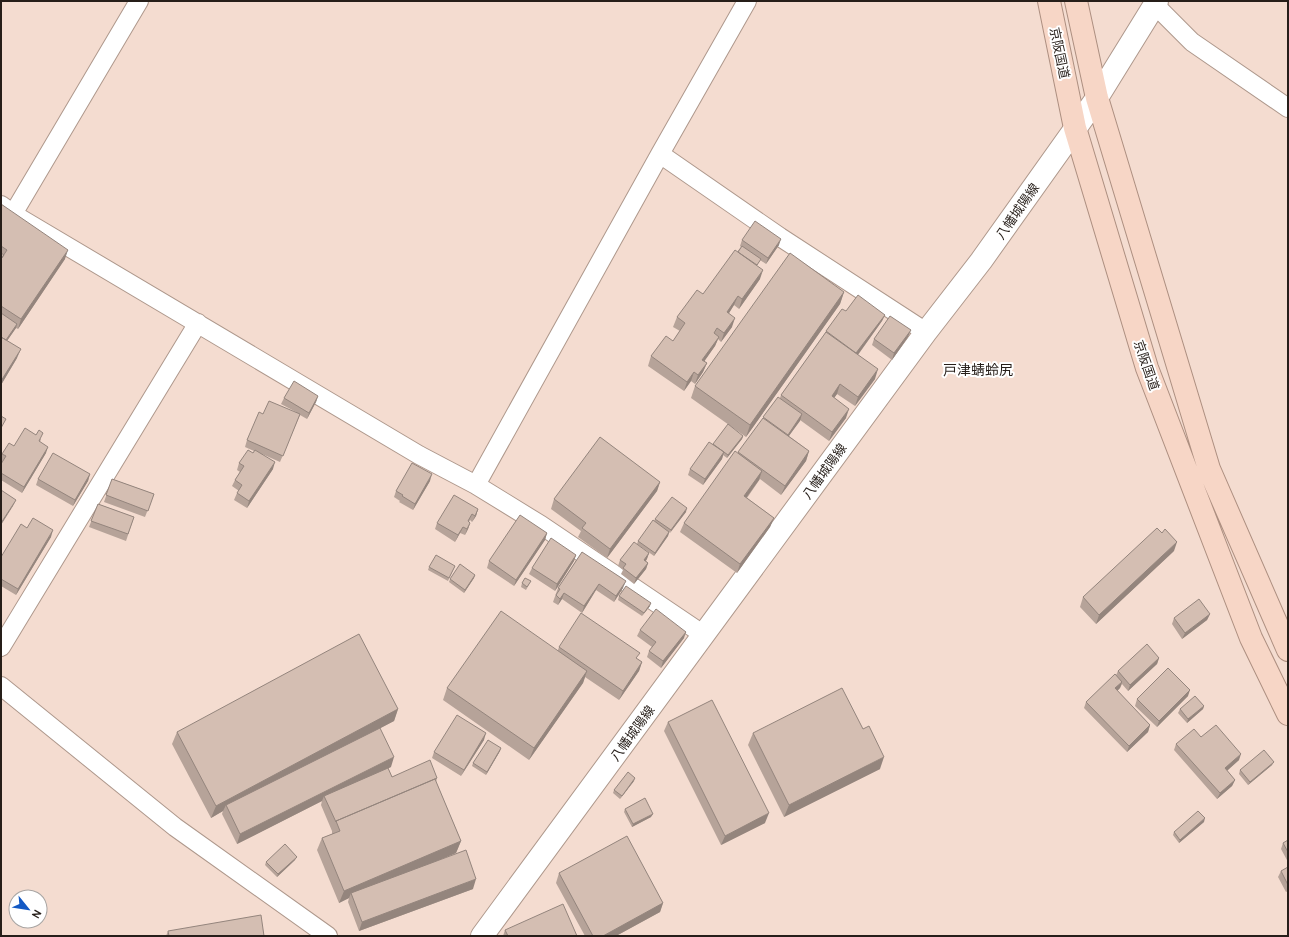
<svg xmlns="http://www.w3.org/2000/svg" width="1289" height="937" font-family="Cabin,'Noto Sans JP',sans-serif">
<rect width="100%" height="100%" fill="#f4dcd0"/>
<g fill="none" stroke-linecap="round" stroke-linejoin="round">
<defs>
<path id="minor" d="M1155,5L1192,42L1288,108
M660,154L780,237L926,332
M1,205L13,214L419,455L476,485L541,525L704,635
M13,214L139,1
M476,485L660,154L747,1
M1,647L198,323
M1,686L175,827L328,936"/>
<path id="secondary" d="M482,936L926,332L981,261L1097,98L1157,1"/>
<path id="trunk" d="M1049,1L1075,128L1147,368L1251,638L1288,714
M1076,1L1097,98L1209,469L1288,650"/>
</defs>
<use href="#minor" stroke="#ae988c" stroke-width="20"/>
<use href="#secondary" stroke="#ae988c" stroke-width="24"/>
<use href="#trunk" stroke="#ad8f80" stroke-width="24"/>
<use href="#minor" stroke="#fff" stroke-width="18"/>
<use href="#secondary" stroke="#fff" stroke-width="22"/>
<use href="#trunk" stroke="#f7d6c6" stroke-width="22"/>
</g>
<path fill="#b6a399" d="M1,204L65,259L18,329L16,328L7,341L17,358L1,385Z
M742,240L779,245L766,264L760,260L757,265L760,279L739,309L734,305L729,313L732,327L721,342L718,339L715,346L704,361L707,363L703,372L695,384L691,381L684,391L648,366L651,356L673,341L680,331L673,327L677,317L703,294L741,247L740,246Z
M844,292L840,304L746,437L691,398L695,386Z
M846,311L885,315L882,321L858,355L875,379L855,406L837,394L834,398L846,418L829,441L800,420L789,436L809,451L806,461L781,495L760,479L747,498L774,518L770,527L737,573L680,532L684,523L780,398L781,395L824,335L826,331Z
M908,337L892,360L872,345L874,339Z
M318,396L316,402L307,419L300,415L280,462L262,454L273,469L247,508L234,500L237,493L239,491L232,486L235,480L240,472L237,470L239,463L253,453L254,451L245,447L247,440L263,414L296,412L281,404L284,398Z
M743,436L742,439L727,458L723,455L722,459L703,485L688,475L690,469L713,444Z
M41,439L40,442L46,453L22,493L1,480V464L2,462L1,461V458L2,454L14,446Z
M90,474L88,481L73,506L36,485L38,479Z
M112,479L154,494L145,517L104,502Z
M430,481L413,510L399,502L400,501L394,497L396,491Z
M660,482L657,491L607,558L578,537L581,531L551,509L554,499Z
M98,504L134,517L126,541L89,527Z
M478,509L476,516L472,522L470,520L469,522L470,523L468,529L465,535L460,533L455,542L435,529L437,523Z
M686,512L669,533L668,536L654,556L637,544L638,541L654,521L655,519Z
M27,528L51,537L16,595L1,586V557Z
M547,533L545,540L514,586L487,568L489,561Z
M1174,551L1096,624L1080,607L1083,597Z
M582,552L623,588L614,602L596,590L582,613L562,599L558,605L553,602L558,588Z
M649,553L646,561L648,563L646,569L634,584L621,574L623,570L618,566L620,560Z
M576,555L574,561L555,591L529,574L532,568Z
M455,566L448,581L428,570L429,567Z
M475,575L474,578L464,593L449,582L450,579Z
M531,581L526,590L521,587L522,583Z
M619,596L650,606L642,616L618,600Z
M1210,614L1207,620L1182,639L1172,624L1174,618Z
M640,630L684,638L661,668L647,657L649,651L652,647L637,636Z
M559,647L638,659L642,662L639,671L619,700L585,677L583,683L529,760L443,700L447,688L558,650Z
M1159,658L1157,664L1128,691L1122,684L1120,688L1117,691L1150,725L1148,732L1127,752L1084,708L1086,702L1116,675L1118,671Z
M1188,696L1157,727L1135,706L1137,699Z
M1204,706L1203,709L1187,723L1178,713L1180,709Z
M398,709L394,721L380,728L391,767L388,768L392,777L437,778L436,782L461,841L456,853L436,861L473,889L359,931L348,902L349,898L339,903L317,850L322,838L332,834V831L321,805L322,801L237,844L222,814L223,811L211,818L172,744L177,732Z
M668,722L765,823L721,845L664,731Z
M753,733L880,769L784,817L748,745Z
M1201,737L1239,760L1227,771L1235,780L1232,786L1217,799L1174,750L1176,744Z
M484,740L461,776L432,758L434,752Z
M501,748L500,751L486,775L472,766L473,763Z
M1272,765L1248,785L1239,774L1240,770Z
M634,781L620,799L613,793L614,790Z
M625,809L651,817L632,827L624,812Z
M1204,822L1179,843L1173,835L1174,832Z
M1288,840V862L1281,849L1283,843Z
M295,860L277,877L265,865L266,862Z
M1288,867V891L1286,892L1278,877L1281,871Z
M559,873L663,903L660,912L616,936H585L556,883Z
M505,930L577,936H503Z
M168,931L169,936H166Z"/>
<path fill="#94857d" d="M781,239L779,245L766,264L768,258Z
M68,250L65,259L18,329L21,319Z
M763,270L760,279L739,309L742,299Z
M844,292L840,304L746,437L750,425Z
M738,296L734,305L724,321L727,312Z
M885,315L882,321L854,360L856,353Z
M735,318L732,327L721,342L724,333Z
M17,324L16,328L4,345L5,342Z
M911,330L908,337L892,360L894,353Z
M719,337L715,346L699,369L702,360Z
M21,349L17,358L1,385V381Z
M707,363L703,372L695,384L698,375Z
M878,369L875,379L855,406L858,397Z
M694,372L691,381L684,391L687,382Z
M840,384L837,394L828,406L832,396Z
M318,396L316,402L307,419L309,413Z
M849,409L846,418L829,441L832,432Z
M802,414L800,421L785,441L788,435Z
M743,436L742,439L727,458L728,455Z
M48,447L46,453L22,493L24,487Z
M809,451L806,461L781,495L785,486Z
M724,452L722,459L703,485L705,479Z
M275,462L273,469L247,508L249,501Z
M762,471L759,480L741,505L744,496Z
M90,474L88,481L73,506L75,500Z
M432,474L430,481L413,510L415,504Z
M660,482L657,491L607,558L610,549Z
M16,500L13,506L1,525V523Z
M687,508L686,512L670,533L671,530Z
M478,509L476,516L472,522L475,516Z
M774,518L770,527L737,573L740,564Z
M470,523L468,529L465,535L467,529Z
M463,527L460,533L455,542L458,535Z
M53,530L51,537L16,595L18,589Z
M669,532L668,536L654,556L655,553Z
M547,533L545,540L514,586L516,580Z
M1177,542L1174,551L1096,624L1099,615Z
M649,553L647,559L642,566L644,560Z
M576,555L574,561L555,591L557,584Z
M648,563L646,569L634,584L636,578Z
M475,575L474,578L464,593L465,590Z
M626,581L623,588L614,602L616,596Z
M599,584L596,590L582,613L584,606Z
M564,593L562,599L558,605L560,599Z
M651,603L650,606L642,616L644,613Z
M1210,614L1207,620L1182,639L1185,633Z
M686,632L684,638L661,668L663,661Z
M1159,658L1157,664L1128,691L1130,685Z
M642,662L639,671L619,700L623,691Z
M587,671L583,683L529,760L534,748Z
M1122,682L1120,688L1113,695L1115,688Z
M1190,690L1188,696L1157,727L1159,721Z
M1204,706L1203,709L1187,723L1188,719Z
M398,709L394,721L228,809L226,805L223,811L211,818L216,806Z
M1150,725L1148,732L1127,752L1129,746Z
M486,733L484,740L461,776L464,770Z
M501,748L500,751L486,775L487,772Z
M1241,754L1239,760L1222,775L1225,768Z
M394,757L391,767L326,799L324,796L322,801L237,844L240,834Z
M884,757L880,769L784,817L789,805Z
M1274,762L1272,765L1248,785L1250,782Z
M635,778L634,781L620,799L622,796Z
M1235,780L1232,786L1217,799L1220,793Z
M769,813L765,823L721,845L725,836Z
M653,814L651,817L632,827L633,824Z
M1205,818L1204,822L1179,843L1180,840Z
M461,841L456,853L353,897L351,893L349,898L339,903L344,891Z
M297,857L295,860L277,877L278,874Z
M476,879L473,889L359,931L362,922Z
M663,903L660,912L616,936H603Z"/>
<path fill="#d4beb2" stroke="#94857d" d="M1,204L68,250L21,319L1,306V259L7,250L1,246Z
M755,221L781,239L768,258L742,240Z
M742,246L761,259L757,265L738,252Z
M735,250L763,270L742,299L738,296L727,312L735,318L724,333L717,328L714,333L719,337L702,360L707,363L698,375L694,372L687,382L651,356L666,336L673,341L685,323L677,317L697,290L703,294Z
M1,253L4,255L1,259Z
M790,253L844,292L750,425L695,386Z
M858,295L885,315L856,353L826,331L842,309L846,311Z
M1,313L17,324L6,340L1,337Z
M890,316L911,330L894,353L874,339Z
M826,332L878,369L858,397L840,384L832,396L849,409L832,432L781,395Z
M1,337L21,349L1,381Z
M294,381L318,396L309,413L284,398Z
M778,397L802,414L788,435L763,417Z
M269,401L300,414L283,456L247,440L259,412L263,414Z
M1,416L6,419L1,428Z
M763,418L809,451L785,486L738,452Z
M728,424L743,436L728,455L713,444Z
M25,428L36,435L39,430L43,433L39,441L48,447L24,487L1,473V464L6,456L2,454L9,443L14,446Z
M600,437L660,482L610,549L582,528L586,523L554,499Z
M709,442L724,452L705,479L690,469Z
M248,450L253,453L255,450L275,462L249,501L237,493L242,485L235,480L244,466L239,463Z
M735,451L762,471L744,496L774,518L740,564L684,523Z
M53,453L90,474L75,500L38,479Z
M412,463L432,474L415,504L402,496L403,495L396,491Z
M112,479L154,494L148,511L106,495Z
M1,490L16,500L1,523Z
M454,495L478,509L475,516L472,514L468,521L470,523L467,529L463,527L458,535L437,523Z
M672,497L687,508L671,530L655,519Z
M98,504L134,517L128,534L91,521Z
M520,515L547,533L516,580L489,561Z
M33,518L53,530L18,589L1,579V557L21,524L27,528Z
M653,520L669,532L655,553L638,541Z
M1157,528L1162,533L1165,529L1177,542L1099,615L1083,597Z
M551,538L576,555L557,584L532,568Z
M634,542L649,553L644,560L648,563L636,578L623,568L626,564L620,560Z
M582,552L626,581L616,596L599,584L584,606L564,593L560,599L556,595L560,589L558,588Z
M436,555L455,566L449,578L429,567Z
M460,564L475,575L465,590L450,579Z
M525,578L531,581L527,587L522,583Z
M626,586L651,603L644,613L619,596Z
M1199,599L1210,614L1185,633L1174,618Z
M656,609L686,632L663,661L649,651L656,642L640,630Z
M501,611L587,671L534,748L447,688Z
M581,613L640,653L636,658L642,662L623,691L559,647Z
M359,634L398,709L216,806L177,732Z
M1147,644L1159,658L1130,685L1118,671Z
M1168,668L1190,690L1159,721L1137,699Z
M1115,674L1122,682L1115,688L1150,725L1129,746L1086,702Z
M842,688L863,729L869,726L884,757L789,805L753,733Z
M1195,696L1204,706L1188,719L1180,709Z
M712,700L769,813L725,836L668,722Z
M457,715L486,733L464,770L434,752Z
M1216,725L1241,754L1225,768L1235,780L1220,793L1176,744L1194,729L1201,737Z
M380,728L394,757L240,834L226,805Z
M488,740L501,748L487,772L473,763Z
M1264,750L1274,762L1250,782L1240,770Z
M430,760L437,778L336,821V822L324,796L388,768L392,777Z
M628,772L635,778L622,796L614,790Z
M435,779L461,841L344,891L322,838L340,831L336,821Z
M645,798L653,814L633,824L625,809Z
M1198,811L1205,818L1180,840L1174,832Z
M627,836L663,903L603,936H593L559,873Z
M1288,840V852L1283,843Z
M285,844L297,857L278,874L266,862Z
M466,850L476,879L362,922L351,893Z
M1288,867V885L1281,871Z
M563,904L577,936H508L505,930Z
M261,915L264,936H169L168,931Z"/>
<g text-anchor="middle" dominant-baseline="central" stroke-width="4" stroke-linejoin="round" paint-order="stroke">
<g font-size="13" fill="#261e19" stroke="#fff">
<text transform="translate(1060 53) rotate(78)">京阪国道</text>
<text transform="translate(1017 211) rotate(-55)">八幡城陽線</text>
<text transform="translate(1147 365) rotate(71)">京阪国道</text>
<text transform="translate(824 471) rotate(-54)">八幡城陽線</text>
<text transform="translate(632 733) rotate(-54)">八幡城陽線</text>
</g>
<g font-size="14" fill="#261e19" stroke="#fff">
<text x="978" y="370">戸津蜻蛉尻</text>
</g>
</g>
<rect width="1289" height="937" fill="none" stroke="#261e19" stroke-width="4"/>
<g transform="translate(28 909) rotate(120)"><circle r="19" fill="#ffffff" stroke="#a8a5a3"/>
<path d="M0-3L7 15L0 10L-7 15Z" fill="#1359c4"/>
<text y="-6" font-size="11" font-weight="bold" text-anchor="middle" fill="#261e19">N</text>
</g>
</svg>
